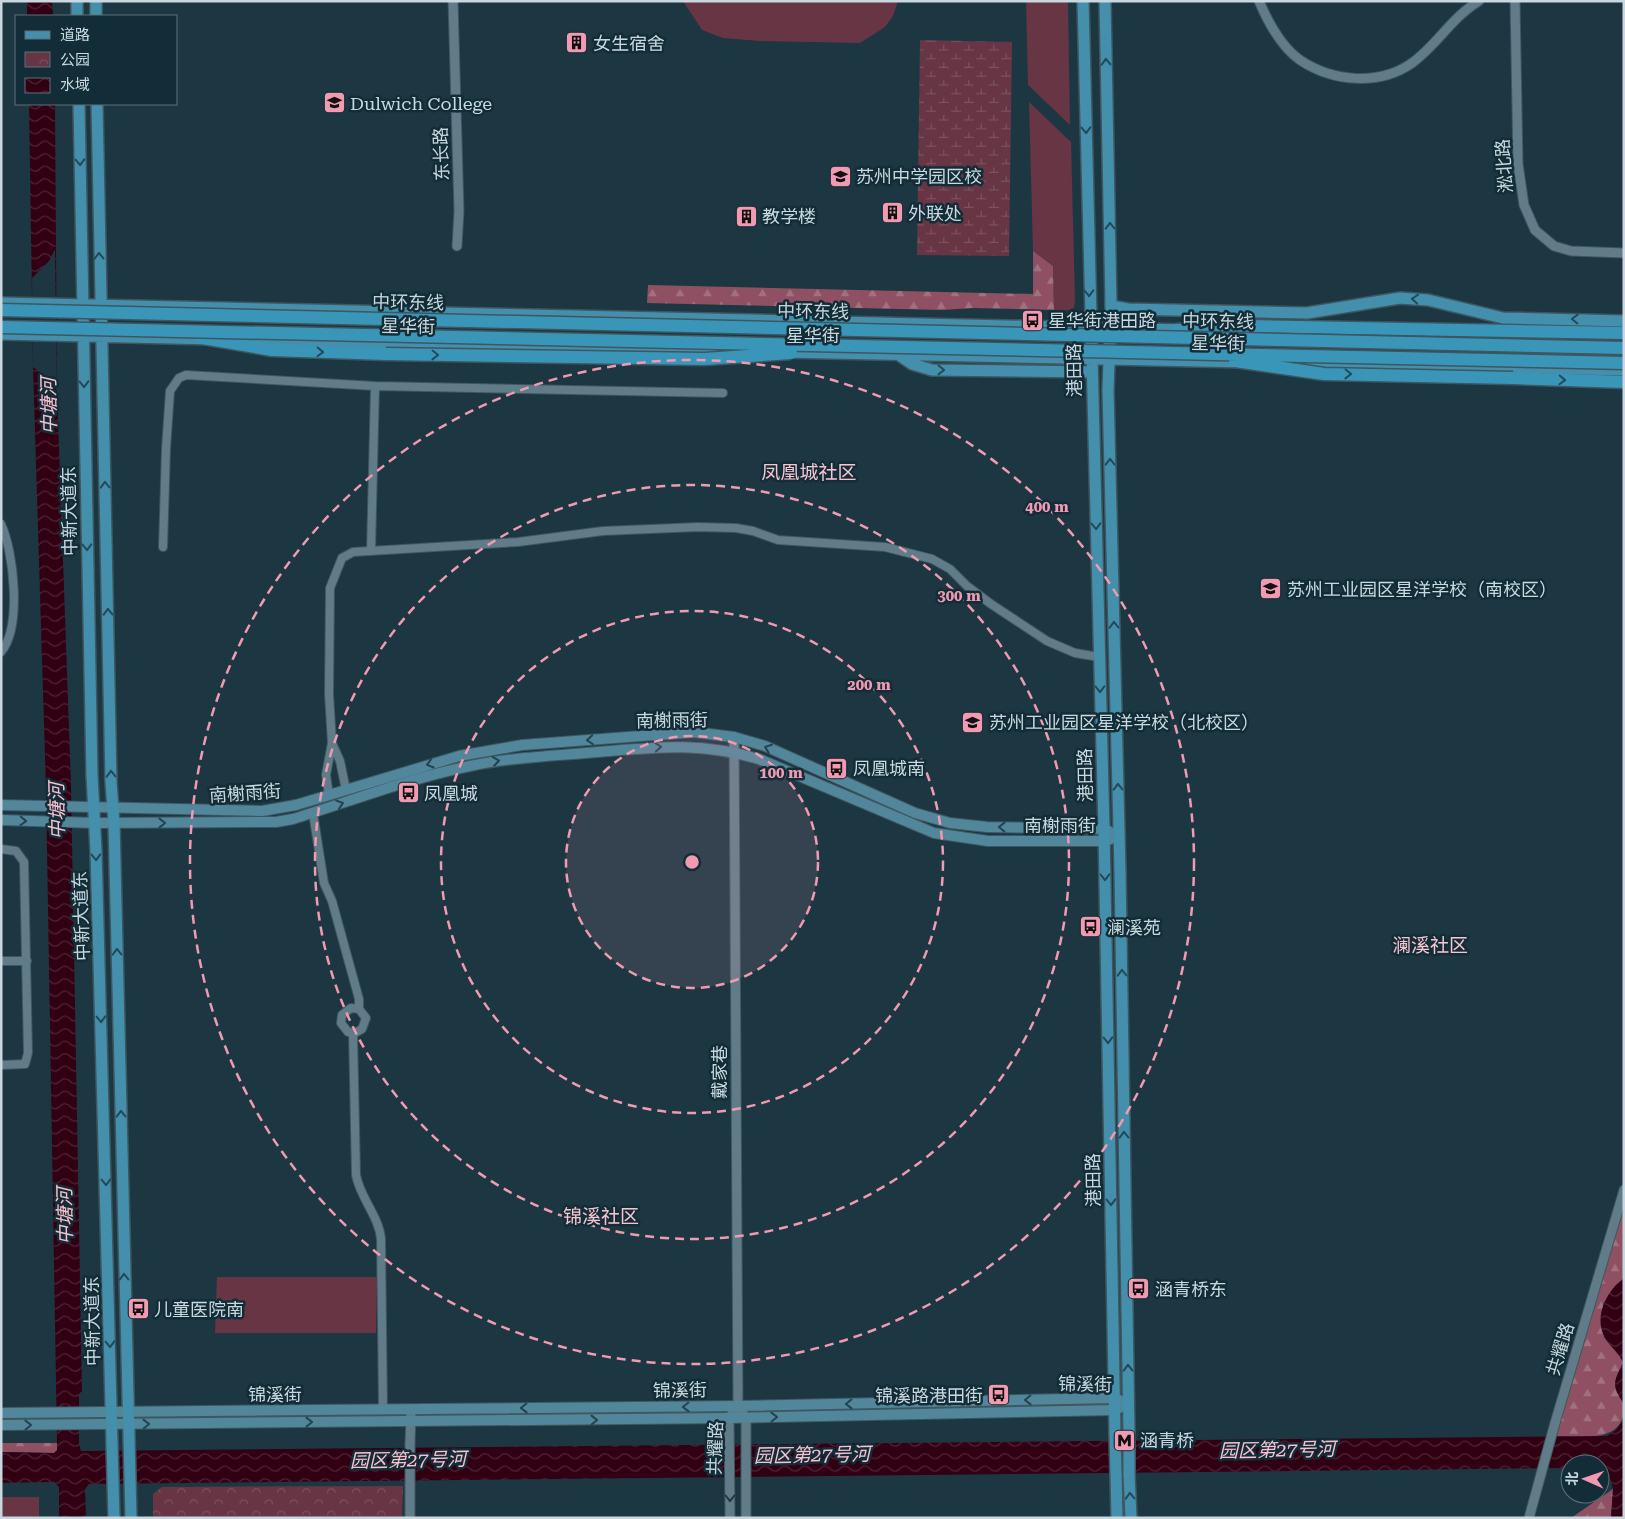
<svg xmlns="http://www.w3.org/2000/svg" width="1625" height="1519" font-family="'Roboto Serif','Noto Sans SC',serif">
<defs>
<pattern id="forest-firs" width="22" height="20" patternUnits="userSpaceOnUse" patternTransform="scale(1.25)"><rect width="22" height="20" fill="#8f5063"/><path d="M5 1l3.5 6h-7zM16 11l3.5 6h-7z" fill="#a27180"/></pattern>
<pattern id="wetland-marsh" width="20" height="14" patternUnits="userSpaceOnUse" patternTransform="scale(1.25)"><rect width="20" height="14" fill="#673544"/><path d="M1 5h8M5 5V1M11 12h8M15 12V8" fill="none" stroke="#7b525f"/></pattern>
<pattern id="park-crowns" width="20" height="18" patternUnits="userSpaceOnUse" patternTransform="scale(1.25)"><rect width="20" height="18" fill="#673544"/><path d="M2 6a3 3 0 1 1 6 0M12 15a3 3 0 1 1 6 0" fill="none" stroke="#7b525f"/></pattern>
<pattern id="water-waves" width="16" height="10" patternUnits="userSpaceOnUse" patternTransform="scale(1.25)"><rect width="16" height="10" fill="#320013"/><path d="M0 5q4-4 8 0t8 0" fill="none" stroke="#4e2435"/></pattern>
</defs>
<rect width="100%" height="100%" fill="#1c3742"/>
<path fill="#673544" d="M683,1H898L893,16L885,27L860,43L760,41L723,38L702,30Z
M1026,1H1068L1070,125L1028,85Z
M1029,102L1071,142L1075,300L1074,308L1069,310H1054L1053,266L1033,251Z
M217,1277H377L376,1333H215Z
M1,1497H39V1518H1Z"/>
<path fill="url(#forest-firs)" d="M1033,251L1053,266L1054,310L973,308L942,310L647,303L648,285L1033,294Z
M1624,1186V1278L1603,1304L1604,1337L1619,1353L1623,1363C1617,1375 1611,1384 1619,1396C1621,1399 1623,1402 1624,1406C1625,1445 1579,1436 1555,1436Z
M1,1443H57V1451L54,1453L1,1452Z
M1613,1489L1611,1518H1571Z"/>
<path fill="url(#wetland-marsh)" d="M920,40L1012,42L1009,256L917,255Z"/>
<path fill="url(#park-crowns)" d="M403,1486L402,1518H153V1494L162,1487Z"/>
<path fill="url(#water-waves)" d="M27,1H52L53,16H27Z
M29,104H55L57,391L71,785L82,1392L79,1395V1444L81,1451L1607,1436L1616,1430L1624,1419V1518H1611L1613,1489L1607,1468H1600V1464H1570V1468L89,1484L85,1489L86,1518H59V1487L54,1482L1,1483V1452L54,1453L57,1450V1443L46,789L33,367Z
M1624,1278V1404C1612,1385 1613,1383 1623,1363C1619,1352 1610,1347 1605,1338C1593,1317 1607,1290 1624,1278Z"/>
<path fill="#1c3742" d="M55,249L57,391L50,380L33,367L32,278L49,261Z"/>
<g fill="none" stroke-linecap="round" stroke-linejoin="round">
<defs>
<path id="minor" d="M1,524C14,552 22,627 1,652
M163,547L166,449L170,391L179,378L186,375L375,386L723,393
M371,551L375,386
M332,743L340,761L346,790
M329,795L326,775L332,743L329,694L330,588L342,558L353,552L518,542L603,531L698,527L736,528L753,531L778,540L885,547L932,559L950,569L967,586L991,604L1047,641L1075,653L1099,657
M313,813L324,883L332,901L359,999V1009L366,1018L362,1029L355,1033L348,1032L341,1023L342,1015L351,1008L359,1009
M1,849L16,851L24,862L28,1053L25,1064L1,1065
M1,961H27
M353,1033L356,1175C360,1198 379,1216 381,1239L383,1410"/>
<path id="tertiary" d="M453,1L459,211L457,246
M1259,1C1268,22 1281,47 1300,60C1333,82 1379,86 1412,63C1437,45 1452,17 1479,1
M1515,1L1518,164L1524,205L1535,230L1554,246L1571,251L1624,253
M734,737L738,1406
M738,1406L746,1418V1518
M1555,1423L1624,1190
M410,1444L411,1414
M410,1518V1485
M730,1518L729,1418L738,1406
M1529,1518L1541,1474"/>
<path id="secondary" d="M1,805L262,811L296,805L459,756L522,745L694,732L734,737L765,746L915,813L950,823L987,827L1104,829L1119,836
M1,820L95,823L276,822L293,819C351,801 410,778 470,766C512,757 556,756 598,752C659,747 699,742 759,759L934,833L988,841H1104L1111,839
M1,1413L738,1406L1115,1398L1128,1404
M1,1425L729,1418L1115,1410L1121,1407"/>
<path id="primary" d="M77,1V16
M96,1V16
M1083,1L1104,829L1115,1436
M1105,1L1111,306L1108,390L1120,871L1129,1434
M79,104L92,775L96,851L114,1518
M97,104L111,782L114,823L131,1518
M1,303L1187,330
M1111,306L1128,309L1307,313L1400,298L1428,300L1503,318L1624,321
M1,334L212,339
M235,339L734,352
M783,352L1244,362
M896,353L912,364L932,370L1092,372
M1275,362L1624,370
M1129,1474L1131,1518
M1116,1475L1117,1518"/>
<path id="trunk" d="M1177,330L1246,326L1624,333
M203,338L272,350L386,354
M1513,378L1624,382"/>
</defs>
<use href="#minor" stroke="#3e565f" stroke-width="10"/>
<use href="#tertiary" stroke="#3e565f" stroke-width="11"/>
<use href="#secondary" stroke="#3e565f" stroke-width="12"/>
<use href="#primary" stroke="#3e565f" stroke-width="14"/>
<use href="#trunk" stroke="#3e565f" stroke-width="15"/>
<use href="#minor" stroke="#607c89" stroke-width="8"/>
<use href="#tertiary" stroke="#607c89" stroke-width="9"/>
<use href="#secondary" stroke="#52869a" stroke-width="10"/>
<use href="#primary" stroke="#448fac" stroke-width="11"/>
<use href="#trunk" stroke="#3a96b8" stroke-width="12"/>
<defs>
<path id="tertiary-bridge" d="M1541,1474L1555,1423
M410,1485V1444"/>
<path id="primary-bridge" d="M1129,1434V1474
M1115,1436L1116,1475"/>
<path id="trunk-bridge" d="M1,310L1624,348
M1,327L1624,363
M386,354L705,359L791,353
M1235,361L1324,374L1513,378"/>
</defs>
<use href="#tertiary-bridge" stroke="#3e565f" stroke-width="11" stroke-linecap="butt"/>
<use href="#primary-bridge" stroke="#3e565f" stroke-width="14" stroke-linecap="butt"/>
<use href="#trunk-bridge" stroke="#3e565f" stroke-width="15" stroke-linecap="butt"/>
<use href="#tertiary-bridge" stroke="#607c89" stroke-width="9"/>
<use href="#primary-bridge" stroke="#448fac" stroke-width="11"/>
<use href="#trunk-bridge" stroke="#3a96b8" stroke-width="12"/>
</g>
<defs><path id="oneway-chevron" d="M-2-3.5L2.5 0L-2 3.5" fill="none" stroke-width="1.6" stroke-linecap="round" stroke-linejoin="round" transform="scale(1.25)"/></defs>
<g stroke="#214a5a">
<use href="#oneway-chevron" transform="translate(1106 62) rotate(-91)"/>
<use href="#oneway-chevron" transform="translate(1086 130) rotate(89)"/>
<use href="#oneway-chevron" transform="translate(80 162) rotate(89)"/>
<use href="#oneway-chevron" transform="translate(1110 226) rotate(-91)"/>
<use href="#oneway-chevron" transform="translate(99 256) rotate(-91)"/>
<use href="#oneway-chevron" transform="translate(1089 293) rotate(89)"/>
<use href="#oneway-chevron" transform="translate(1415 299) rotate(-175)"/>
<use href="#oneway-chevron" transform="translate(1575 319) rotate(-179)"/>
<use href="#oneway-chevron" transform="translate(941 370) rotate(1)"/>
<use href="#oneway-chevron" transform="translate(84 384) rotate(89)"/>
<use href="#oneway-chevron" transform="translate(1110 462) rotate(-91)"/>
<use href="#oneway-chevron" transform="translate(105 485) rotate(-92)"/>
<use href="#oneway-chevron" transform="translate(1096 526) rotate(88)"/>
<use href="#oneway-chevron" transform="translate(87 547) rotate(89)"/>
<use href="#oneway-chevron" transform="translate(108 612) rotate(-91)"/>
<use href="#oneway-chevron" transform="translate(1114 625) rotate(-91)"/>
<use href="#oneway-chevron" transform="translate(1100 689) rotate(89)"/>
<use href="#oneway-chevron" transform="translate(111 774) rotate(-91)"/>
<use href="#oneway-chevron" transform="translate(1118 787) rotate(-91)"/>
<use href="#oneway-chevron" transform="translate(96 857) rotate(88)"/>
<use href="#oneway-chevron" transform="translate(1105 877) rotate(89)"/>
<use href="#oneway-chevron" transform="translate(117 952) rotate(-91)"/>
<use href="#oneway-chevron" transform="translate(1122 973) rotate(-91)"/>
<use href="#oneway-chevron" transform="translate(101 1019) rotate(88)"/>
<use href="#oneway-chevron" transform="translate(1108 1040) rotate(89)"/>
<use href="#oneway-chevron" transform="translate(121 1114) rotate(-91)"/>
<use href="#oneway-chevron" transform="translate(1124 1135) rotate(-91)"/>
<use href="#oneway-chevron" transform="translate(106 1182) rotate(89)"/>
<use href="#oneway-chevron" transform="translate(1111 1202) rotate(89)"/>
<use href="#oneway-chevron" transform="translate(124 1277) rotate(-91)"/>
<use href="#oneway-chevron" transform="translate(110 1344) rotate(89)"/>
<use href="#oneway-chevron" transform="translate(1128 1368) rotate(-91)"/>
<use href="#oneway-chevron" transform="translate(1130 1496) rotate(-92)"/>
</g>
<g stroke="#1e4c5e">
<use href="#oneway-chevron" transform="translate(320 352) rotate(2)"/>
<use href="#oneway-chevron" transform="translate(435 355) rotate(1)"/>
<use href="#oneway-chevron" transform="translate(1348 374) rotate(1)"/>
<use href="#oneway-chevron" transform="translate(1562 380) rotate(2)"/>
</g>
<g stroke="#224350">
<use href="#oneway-chevron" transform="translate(590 740) rotate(175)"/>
<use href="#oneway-chevron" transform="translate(658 747) rotate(-5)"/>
<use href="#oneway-chevron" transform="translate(768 748) rotate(-159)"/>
<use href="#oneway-chevron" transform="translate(496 761) rotate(-9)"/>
<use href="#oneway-chevron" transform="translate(430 764) rotate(163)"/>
<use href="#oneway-chevron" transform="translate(340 804) rotate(-18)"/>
<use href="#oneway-chevron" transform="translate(23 821) rotate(2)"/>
<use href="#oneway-chevron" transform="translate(162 823)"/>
<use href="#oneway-chevron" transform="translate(1002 827) rotate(-179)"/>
<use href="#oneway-chevron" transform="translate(1028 1400) rotate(179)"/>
<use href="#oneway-chevron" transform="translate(849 1404) rotate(179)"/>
<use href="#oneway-chevron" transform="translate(686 1407) rotate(179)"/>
<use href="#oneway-chevron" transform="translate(524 1408) rotate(179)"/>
<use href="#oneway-chevron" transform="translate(774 1417) rotate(-1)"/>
<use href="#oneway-chevron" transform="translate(594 1420) rotate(-1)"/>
<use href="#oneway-chevron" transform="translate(309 1422) rotate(-1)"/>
<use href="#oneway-chevron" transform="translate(146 1424) rotate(-1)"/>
<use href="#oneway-chevron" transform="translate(28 1425) rotate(-1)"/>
</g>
<use stroke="#1e3943" href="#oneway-chevron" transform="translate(730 1498) rotate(90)"/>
<circle cx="692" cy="862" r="126" fill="#f19ab2" fill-opacity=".12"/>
<g fill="none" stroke="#f19ab2" stroke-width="2.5" stroke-dasharray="9 6">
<circle cx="692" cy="862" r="126"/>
<circle cx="692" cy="862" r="251"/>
<circle cx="692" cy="862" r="377"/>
<circle cx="692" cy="862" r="502"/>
</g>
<defs>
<symbol id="building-square" viewBox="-11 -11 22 22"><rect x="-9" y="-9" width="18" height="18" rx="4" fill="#f19ab2" stroke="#122d37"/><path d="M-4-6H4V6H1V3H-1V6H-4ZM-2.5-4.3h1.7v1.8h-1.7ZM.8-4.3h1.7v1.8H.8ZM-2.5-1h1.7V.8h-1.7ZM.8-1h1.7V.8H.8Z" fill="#111"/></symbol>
<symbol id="school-square" viewBox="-11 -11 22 22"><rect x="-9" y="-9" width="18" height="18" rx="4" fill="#f19ab2" stroke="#122d37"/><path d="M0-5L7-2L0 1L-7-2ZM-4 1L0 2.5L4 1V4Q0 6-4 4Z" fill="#111"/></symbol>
<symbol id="bus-square" viewBox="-11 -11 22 22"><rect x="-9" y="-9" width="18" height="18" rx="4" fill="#f19ab2" stroke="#122d37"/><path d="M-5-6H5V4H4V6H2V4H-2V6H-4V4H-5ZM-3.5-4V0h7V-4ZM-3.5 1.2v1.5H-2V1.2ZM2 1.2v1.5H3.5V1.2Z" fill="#111"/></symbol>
<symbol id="metro-square" viewBox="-11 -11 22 22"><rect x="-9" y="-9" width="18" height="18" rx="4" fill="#f19ab2" stroke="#122d37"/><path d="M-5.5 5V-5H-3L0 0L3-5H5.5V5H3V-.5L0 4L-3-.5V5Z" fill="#111"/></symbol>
</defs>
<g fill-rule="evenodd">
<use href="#building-square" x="564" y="30" width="25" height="25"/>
<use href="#school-square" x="322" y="90" width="25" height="25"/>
<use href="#school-square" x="828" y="164" width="25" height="25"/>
<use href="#building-square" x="880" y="200" width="25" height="25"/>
<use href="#building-square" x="734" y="204" width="25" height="25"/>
<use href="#bus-square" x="1020" y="308" width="25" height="25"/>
<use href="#school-square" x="1258" y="576" width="25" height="25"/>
<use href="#school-square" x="960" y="710" width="25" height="25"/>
<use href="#bus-square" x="824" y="756" width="25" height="25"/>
<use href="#bus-square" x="396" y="780" width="25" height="25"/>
<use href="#bus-square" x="1078" y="914" width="25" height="25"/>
<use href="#bus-square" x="1126" y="1276" width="25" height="25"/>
<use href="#bus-square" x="126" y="1296" width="25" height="25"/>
<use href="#bus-square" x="986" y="1382" width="25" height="25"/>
<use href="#metro-square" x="1112" y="1428" width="25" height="25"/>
</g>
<g text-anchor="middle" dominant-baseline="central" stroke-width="5" stroke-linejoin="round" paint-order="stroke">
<g font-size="18" fill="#c9d8df" stroke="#122d37" text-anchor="start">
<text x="593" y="43">女生宿舍</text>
<text x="350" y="103">Dulwich College</text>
<text x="856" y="176">苏州中学园区校</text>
<text x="908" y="213">外联处</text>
<text x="762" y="216">教学楼</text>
<text x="1048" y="320">星华街港田路</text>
<text x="1287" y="589">苏州工业园区星洋学校（南校区）</text>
<text x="989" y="722">苏州工业园区星洋学校（北校区）</text>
<text x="853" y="768">凤凰城南</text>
<text x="424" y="793">凤凰城</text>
<text x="1107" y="927">澜溪苑</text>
<text x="1155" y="1289">涵青桥东</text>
<text x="154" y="1309">儿童医院南</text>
<text x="983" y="1395" text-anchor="end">锦溪路港田街</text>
<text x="1140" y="1440">涵青桥</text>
</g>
<g font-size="18" fill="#c9d8df" stroke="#122d37">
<text transform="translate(441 154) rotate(-92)">东长路</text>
<text transform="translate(1504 166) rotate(-94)">淞北路</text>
<text transform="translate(408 302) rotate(1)">中环东线</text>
<text transform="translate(813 311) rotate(1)">中环东线</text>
<text transform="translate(1218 321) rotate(1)">中环东线</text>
<text transform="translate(408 326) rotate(1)">星华街</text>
<text x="813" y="335">星华街</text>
<text transform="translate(1218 343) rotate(1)">星华街</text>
<text transform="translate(1074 370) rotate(-91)">港田路</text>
<text transform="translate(69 511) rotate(-91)">中新大道东</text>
<text transform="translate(672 720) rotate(-1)">南榭雨街</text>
<text transform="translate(1085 775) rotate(-91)">港田路</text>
<text transform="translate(245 793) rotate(-4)">南榭雨街</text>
<text x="1060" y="825">南榭雨街</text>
<text transform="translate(81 916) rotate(-92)">中新大道东</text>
<text transform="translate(719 1072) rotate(-90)">戴家巷</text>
<text transform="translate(1093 1180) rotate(-91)">港田路</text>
<text transform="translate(92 1321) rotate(-91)">中新大道东</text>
<text transform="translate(1560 1349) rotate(-73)">共耀路</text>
<text transform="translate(1085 1384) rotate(1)">锦溪街</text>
<text transform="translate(680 1390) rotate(-1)">锦溪街</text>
<text x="275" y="1394">锦溪街</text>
<text transform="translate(715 1448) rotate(-88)">共耀路</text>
</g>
<g font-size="19" font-style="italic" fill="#fbc0cf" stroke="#122d37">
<text transform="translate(49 406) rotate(-91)">中塘河</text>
<text transform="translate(57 811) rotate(-91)">中塘河</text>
<text transform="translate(65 1216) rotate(-91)">中塘河</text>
<text transform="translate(1277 1450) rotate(-1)">园区第27号河</text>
<text transform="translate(812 1455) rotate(-1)">园区第27号河</text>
<text transform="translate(408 1460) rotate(-1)">园区第27号河</text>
</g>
<g font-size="19" fill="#f7c4d1" stroke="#122d37">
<text x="809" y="472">凤凰城社区</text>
<text x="1430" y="945">澜溪社区</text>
<text x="601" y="1216">锦溪社区</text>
</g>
</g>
<circle cx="692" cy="862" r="8" fill="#f19ab2" stroke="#122d37" stroke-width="2.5"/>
<g font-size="15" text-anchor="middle" font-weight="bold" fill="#f19ab2" stroke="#122d37" stroke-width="5" stroke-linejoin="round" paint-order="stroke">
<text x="1047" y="512">400 m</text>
<text x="959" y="601">300 m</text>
<text x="869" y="690">200 m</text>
<text x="781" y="778">100 m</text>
</g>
<rect width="1625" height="1519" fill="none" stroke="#c9d8df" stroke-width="5"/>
<rect x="15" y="15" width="162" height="90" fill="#122d37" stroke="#5b717a"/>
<rect x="25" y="31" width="25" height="8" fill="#448fac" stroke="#5b717a"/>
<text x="60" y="40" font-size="15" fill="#c9d8df">道路</text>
<rect x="25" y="52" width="25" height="15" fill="url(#park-crowns)" stroke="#5b717a"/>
<text x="60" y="65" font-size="15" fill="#c9d8df">公园</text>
<rect x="25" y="78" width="25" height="15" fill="url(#water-waves)" stroke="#5b717a"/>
<text x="60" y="90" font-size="15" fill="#c9d8df">水域</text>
<g transform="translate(1585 1479) rotate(272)"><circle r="24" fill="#122d37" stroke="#5b717a"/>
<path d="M0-4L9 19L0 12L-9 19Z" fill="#f19ab2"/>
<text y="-8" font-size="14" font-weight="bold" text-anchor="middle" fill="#c9d8df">北</text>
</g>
</svg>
